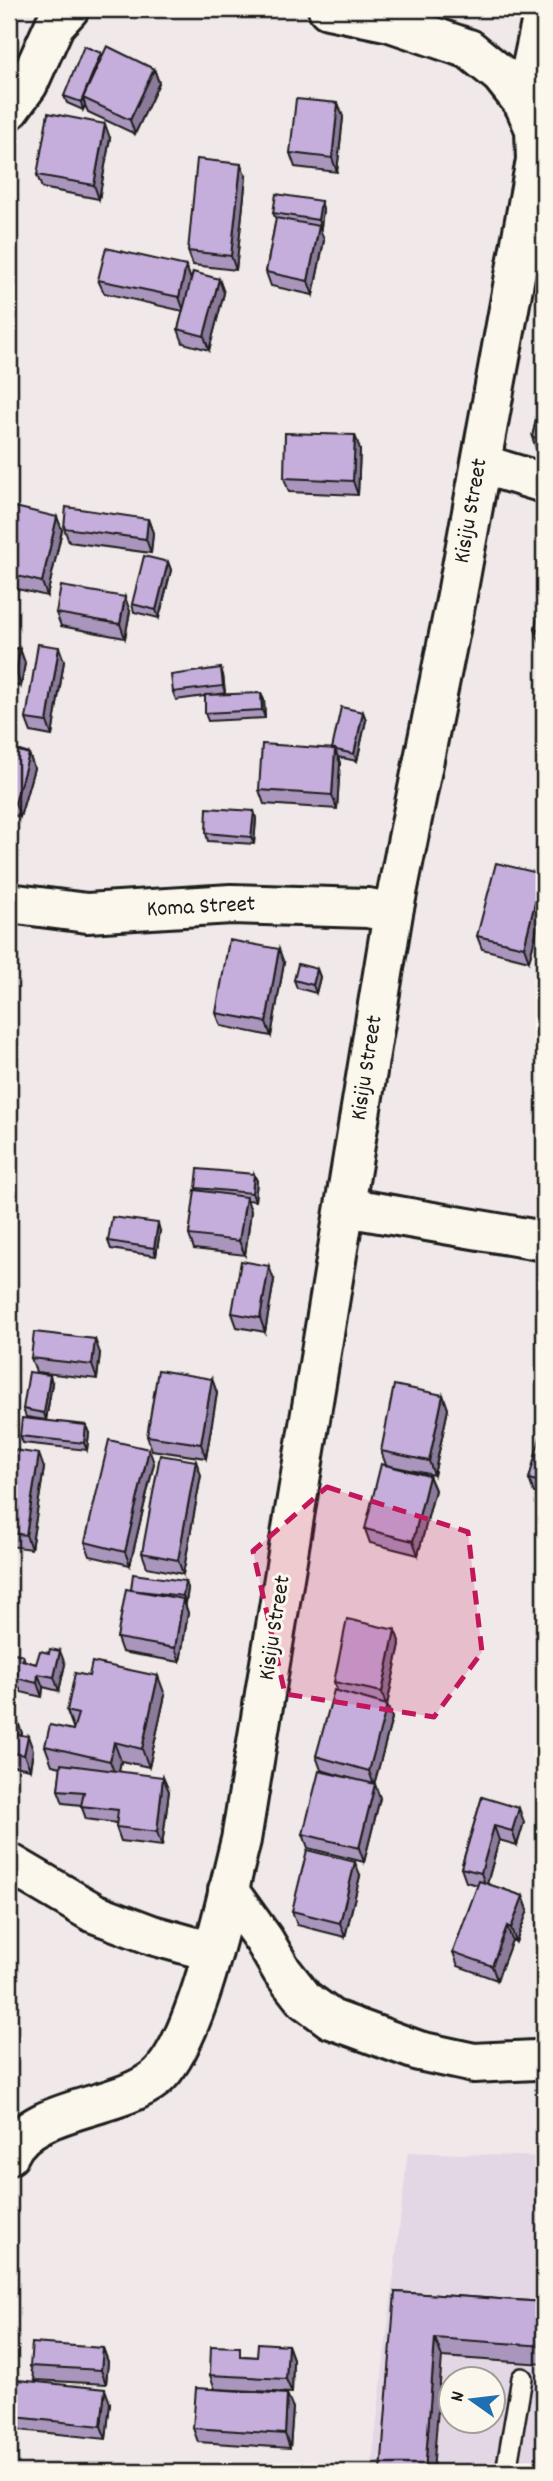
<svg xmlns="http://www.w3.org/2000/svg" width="553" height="2481" font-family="Dekko,sans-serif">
<rect width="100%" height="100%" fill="#f0e8e9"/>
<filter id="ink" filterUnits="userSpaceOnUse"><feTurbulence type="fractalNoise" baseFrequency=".0143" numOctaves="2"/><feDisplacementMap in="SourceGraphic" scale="14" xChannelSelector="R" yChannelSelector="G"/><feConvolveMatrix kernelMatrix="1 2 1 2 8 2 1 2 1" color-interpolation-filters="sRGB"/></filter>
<g filter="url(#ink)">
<path fill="#e3d7e5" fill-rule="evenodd" d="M408,2152L544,2157V2472H371ZM452,2380H494V2422H452Z"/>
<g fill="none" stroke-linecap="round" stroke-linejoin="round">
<defs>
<path id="lane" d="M506,2472L522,2378"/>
<path id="street" d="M524,104L544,9
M9,110L28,84L55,24L69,9
M481,464L544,483
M9,903L87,913L231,904L368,908L393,913
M345,1207L544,1241
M9,1863L94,1913L152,1935L213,1952
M228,1890L264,1940L282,1971L304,1999L331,2019L419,2051L474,2063L535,2060L544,2058
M9,2155C30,2106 117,2110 156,2078C197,2044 227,1895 241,1840L393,913L456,600L536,160L535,129L524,104L501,75L469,49L390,22L328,9"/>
</defs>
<use href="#lane" stroke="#1c1c1c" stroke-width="24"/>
<use href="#street" stroke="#1c1c1c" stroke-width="44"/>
<use href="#lane" stroke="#fbf7ec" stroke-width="19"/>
<use href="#street" stroke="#fbf7ec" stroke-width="38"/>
</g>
<path fill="#aa96bd" stroke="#1c1c1c" stroke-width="2" d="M101,53L102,56L154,69L159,83L135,134L88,112L85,105L83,110L67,103L64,96Z
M338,103L343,117L337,172L295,167L290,153Z
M110,138L99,199L42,188L37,175Z
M246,177L236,270L193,265L188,251Z
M321,201L323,209L321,227H319L324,240L313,295L271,286L266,272L276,219L273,213Z
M186,266L191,280L219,279L224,293L209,350L183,343L178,329L183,311L104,293L98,280Z
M544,387V452L537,451L532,437Z
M360,449L358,495L289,492L284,478Z
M57,517L62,530L47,596L9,587V533Z
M148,519L153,533L151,553L69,542L64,528Z
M168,562L171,570L159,618L134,612L132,604Z
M544,591V644L540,643L535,629Z
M130,611L125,638L61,626L56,613Z
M9,647L20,649L25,663L21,686L9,684Z
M64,661L52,736L31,732L26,719Z
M223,675L225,693L215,695L264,700L265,718L208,721L205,713V696L176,700L173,692Z
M363,712L366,720L357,761L338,757L340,763L337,809L264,804L259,790L332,749Z
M9,748L29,754L34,768L20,817L9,814Z
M254,811L256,819L254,844L208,841L206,833Z
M542,874L544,879V901L529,961L482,949L477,936Z
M284,963L271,1036L221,1026L216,1013Z
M317,969L320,977L316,993L297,988L294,980Z
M257,1181L255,1201L247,1200L251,1211L245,1255L194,1249L189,1235L197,1190L196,1188Z
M160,1231L156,1256L111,1249L108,1241Z
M274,1280L265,1332L237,1327L232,1313Z
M100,1353L97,1379L36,1372L31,1358Z
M212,1379L217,1393L206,1458L152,1450L147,1436Z
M52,1383L46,1420L26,1417L23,1409Z
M443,1395L448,1409L434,1475L386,1465L381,1451Z
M544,1431V1495L534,1493L529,1479Z
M89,1433L87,1450L23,1443L20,1436Z
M154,1463L130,1565L90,1556L85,1542Z
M44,1468L31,1549L9,1546V1489Z
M201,1475L183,1574L147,1567L142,1553Z
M429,1476L435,1490L418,1555L370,1543L365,1529Z
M185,1581L188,1588L186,1603H185L188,1613L180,1662L122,1652L117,1638L132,1590Z
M395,1630L400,1644L387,1705L392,1718L374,1784L380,1798L364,1862L308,1848L303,1834L356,1780L321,1770L316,1756L337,1690L334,1682Z
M9,1652L23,1655L25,1661L36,1664H65L59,1691L43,1687L42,1697L21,1692L18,1685L9,1683Z
M165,1695L149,1767L121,1761L119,1771L169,1791L162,1846L121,1841L116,1827V1823L86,1819L81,1805L63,1803L58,1790L61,1767L52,1765L45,1746L74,1730L67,1711Z
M9,1718L22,1733V1735L33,1750L30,1769L9,1765Z
M482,1797L524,1822L517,1845L499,1840L487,1884L523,1896L528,1910L516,1942L512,1940L497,1980L458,1966L453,1952L478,1885L466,1882L461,1868Z
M360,1876L345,1937L297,1925L292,1911Z
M395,2292L544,2302V2364L442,2357Z
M288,2345L293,2359L292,2393L215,2389L210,2375L244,2356L257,2357Z
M103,2348L108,2362L106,2384L35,2380L30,2366Z
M110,2403L106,2439L20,2430L15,2417Z
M293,2408L290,2448L198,2442L193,2428Z"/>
<path fill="#8b7a9a" stroke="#1c1c1c" stroke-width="2" d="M101,53L104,60L83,98L85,105L83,110L81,102Z
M154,69L159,83L135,134L130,120Z
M338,103L343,117L337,172L332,158Z
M105,124L110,138L99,199L94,185Z
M241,164L246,177L236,270L231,256Z
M321,201L323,209L321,227L318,220Z
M319,226L324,240L313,295L308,281Z
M186,266L191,280L184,311L179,297Z
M219,279L224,293L209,350L204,336Z
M355,435L360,449L358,495L353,481Z
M57,517L62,530L47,596L42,582Z
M148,519L153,533L151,553L146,539Z
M168,562L171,570L159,618L156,610Z
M125,597L130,611L125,638L120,624Z
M59,647L64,661L52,736L47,722Z
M20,649L25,663L21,686L16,672Z
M221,668L223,675L225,693L223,686Z
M261,693L264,700L265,718L262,710Z
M363,712L366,720L357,761L354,754Z
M335,749L340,763L337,809L332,795Z
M29,754L34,768L20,817L15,803Z
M254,811L256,819L254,844L251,837Z
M542,874L544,879V901L529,961L524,947Z
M279,949L284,963L271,1036L266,1022Z
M317,969L320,977L316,993L313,985Z
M254,1174L257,1181L255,1201L252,1193Z
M246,1197L251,1211L245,1255L239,1241Z
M158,1223L160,1231L156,1256L154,1248Z
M269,1266L274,1280L265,1332L260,1318Z
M95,1339L100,1353L97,1379L92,1365Z
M50,1375L52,1383L46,1420L44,1413Z
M212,1379L217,1393L206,1458L201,1444Z
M443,1395L448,1409L434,1475L429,1461Z
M86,1425L89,1433L87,1450L84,1443Z
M149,1449L154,1463L130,1565L125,1552Z
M39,1454L44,1468L31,1549L26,1535Z
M196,1461L201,1475L183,1574L178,1560Z
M429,1476L435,1490L418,1555L413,1541Z
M185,1581L188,1588L186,1603L183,1596Z
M183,1599L188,1613L180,1662L175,1648Z
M395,1630L400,1644L387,1705L392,1718L374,1785L369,1771L386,1706L382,1692Z
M60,1651L65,1664L59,1691L54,1677Z
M38,1674L43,1687L42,1697L37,1683Z
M158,1676L165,1695L149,1767L142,1749Z
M17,1719L22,1733L19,1747L14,1734Z
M28,1736L33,1750L30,1769L24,1755Z
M114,1742L121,1761L117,1780L110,1761Z
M163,1777L169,1791L162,1846L157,1832Z
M375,1784L380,1798L364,1862L359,1848Z
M519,1808L524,1822L517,1845L512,1831Z
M494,1826L499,1840L486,1887L481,1873Z
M355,1862L360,1876L345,1937L340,1923Z
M523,1896L528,1910L516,1942L511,1928Z
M507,1926L512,1940L497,1980L492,1966Z
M435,2338L442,2357L433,2472H425Z
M288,2345L293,2359L292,2393L286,2379Z
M103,2348L108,2362L106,2384L101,2370Z
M105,2389L110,2403L106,2439L101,2426Z
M287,2394L293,2408L290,2448L285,2434Z"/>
<path fill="#c6aedc" stroke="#1c1c1c" stroke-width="2" d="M84,46L101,53L81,102L64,96Z
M107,46L154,69L130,120L83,98Z
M296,99L338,103L332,158L290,153Z
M48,113L105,124L94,185L37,175Z
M197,159L241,164L231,256L188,251Z
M276,194L321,201L318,220L273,213Z
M276,218L319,226L308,281L266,272Z
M106,248L186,266L179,297L98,280Z
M193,272L219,279L204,336L178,329Z
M544,387V440L532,437Z
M285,433L355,435L353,481L284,478Z
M15,507L57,517L42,582L9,574V533Z
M66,507L148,519L146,539L64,528Z
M144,556L168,562L156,610L132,604Z
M61,586L125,597L120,624L56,613Z
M544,591V632L535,629Z
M38,644L59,647L47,722L26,719Z
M9,647L20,649L16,672L9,671Z
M221,668L223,686L173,692L171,675Z
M261,693L262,710L205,713V695Z
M341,707L363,712L354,754L332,749Z
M262,744L335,749L332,795L259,790Z
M9,748L29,754L15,803L9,801Z
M207,808L254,811L251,837L206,833Z
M496,863L542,874L524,947L477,936Z
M229,940L279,949L266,1022L216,1013Z
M298,964L317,969L313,985L294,980Z
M198,1169L254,1174L252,1193L196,1188Z
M195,1190L246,1197L239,1241L189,1235Z
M112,1217L158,1223L154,1248L108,1241Z
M241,1261L269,1266L260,1318L232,1313Z
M34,1332L95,1339L92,1365L31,1358Z
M158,1370L212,1379L201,1444L147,1436Z
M29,1372L50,1375L44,1413L23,1409Z
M394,1385L443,1395L429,1461L381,1451Z
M22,1418L86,1425L84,1443L20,1436Z
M542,1430L544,1431V1483L529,1479Z
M109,1440L149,1449L125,1552L85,1542Z
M15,1450L39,1454L26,1535L9,1533V1489Z
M160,1455L196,1461L178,1560L142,1553Z
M381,1464L429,1476L413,1541L365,1529Z
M133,1574L185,1581L183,1596L131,1590Z
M126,1589L183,1599L175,1648L117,1638Z
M347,1619L395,1630L382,1692L334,1682Z
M50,1649L60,1651L54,1677L38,1674L37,1683L16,1678L17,1672L9,1671V1652L23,1655L22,1660L36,1664L40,1651L49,1653Z
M92,1662L158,1676L142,1749L114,1742L110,1761L45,1746L50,1725L73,1730L78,1714L67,1711L75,1673L89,1676Z
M334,1690L387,1705L369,1771L316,1756Z
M9,1718L17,1719L14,1734L28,1736L24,1755L9,1752Z
M61,1764L163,1777L157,1832L116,1827L118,1810L81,1806L84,1792L58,1790Z
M319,1771L375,1784L359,1848L303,1834Z
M482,1797L519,1808L512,1831L494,1826L481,1873L461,1868Z
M307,1850L355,1862L340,1923L292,1911Z
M479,1881L523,1896L511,1928L507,1926L492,1966L453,1952Z
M395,2292L544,2302V2346L435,2338L425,2472H381Z
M32,2343L103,2348L101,2370L30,2366Z
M258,2343L288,2345L286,2379L210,2375L211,2346L240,2347V2356L257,2357Z
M18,2380L105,2389L101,2426L15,2417Z
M196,2388L287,2394L285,2434L193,2428Z"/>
</g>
<path fill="#c2185b" fill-opacity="0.2" stroke="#c2185b" stroke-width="5" stroke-dasharray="14 9" stroke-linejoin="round" d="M327,1487L468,1532L482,1652L434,1717L285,1694L253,1551Z"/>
<g text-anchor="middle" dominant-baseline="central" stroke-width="6" stroke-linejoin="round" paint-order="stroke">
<g font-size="23" fill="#1c1c1c" stroke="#fbf7ec">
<text transform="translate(472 511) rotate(-80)">Kisiju Street</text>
<text transform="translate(201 908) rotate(-3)">Koma Street</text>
<text transform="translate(368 1068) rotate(-81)">Kisiju Street</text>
<text transform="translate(276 1628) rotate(-81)">Kisiju Street</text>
</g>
</g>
<rect width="553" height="2481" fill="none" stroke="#fbf7ec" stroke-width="35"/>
<rect x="18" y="18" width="518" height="2446" fill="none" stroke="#1c1c1c" stroke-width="2.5" filter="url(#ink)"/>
<g transform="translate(472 2400) rotate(284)"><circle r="33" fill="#fbf7ec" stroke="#a29f99" stroke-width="2"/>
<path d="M0-5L12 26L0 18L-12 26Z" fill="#1f6fb2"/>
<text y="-10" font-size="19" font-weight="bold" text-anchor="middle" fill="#1c1c1c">N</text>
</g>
</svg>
